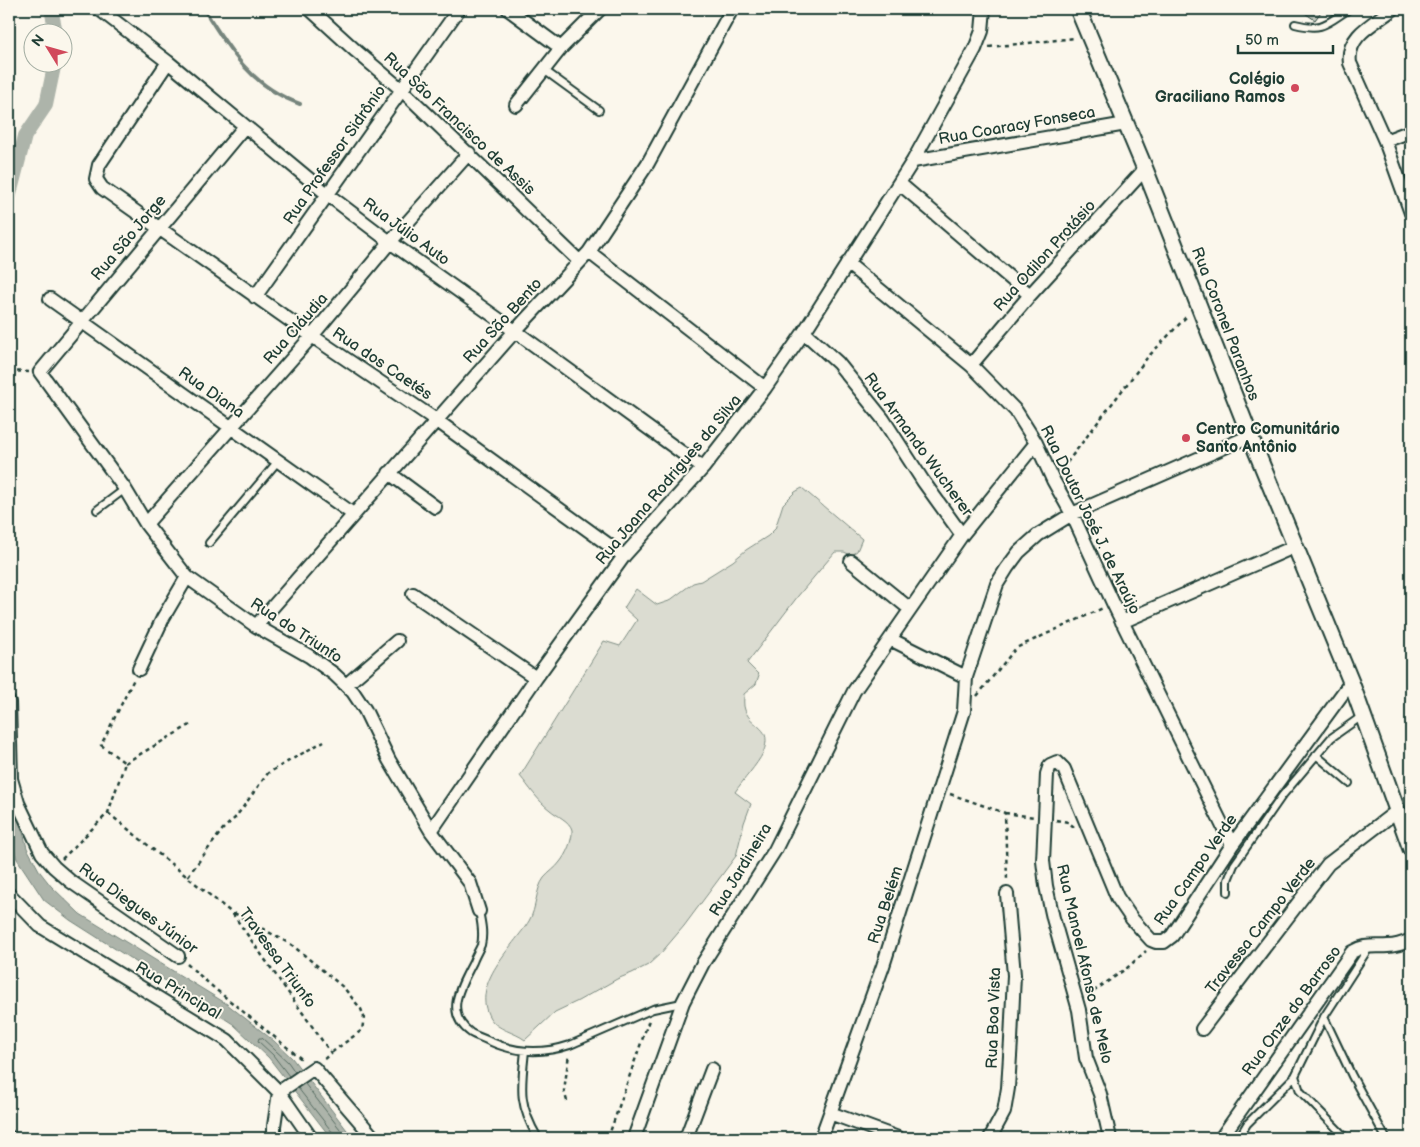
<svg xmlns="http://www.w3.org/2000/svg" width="1420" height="1147" font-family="'Balsamiq Sans',sans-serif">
<rect width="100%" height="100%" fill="#fbf7ec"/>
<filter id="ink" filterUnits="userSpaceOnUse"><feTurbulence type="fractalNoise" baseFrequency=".02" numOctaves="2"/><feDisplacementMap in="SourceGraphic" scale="10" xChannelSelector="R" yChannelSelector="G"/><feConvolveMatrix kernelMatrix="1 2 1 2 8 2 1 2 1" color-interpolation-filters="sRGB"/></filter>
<g filter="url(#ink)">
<path fill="#dbdcd1" stroke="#7d8c82" d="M802,488L862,539L857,551L851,555L844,552H835L798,596L747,663L759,675L756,684L744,694C744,699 743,705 745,710C752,729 774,726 763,753C757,765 743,780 735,792L751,804L744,823L736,856L684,926L661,953L648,965L632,973L617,979L578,1001L555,1012L525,1040C515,1032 497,1030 490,1018C470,984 513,947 529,921C537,908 535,890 544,878C549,872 556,868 560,862C566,855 573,839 572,830C570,821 557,816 550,810C538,801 529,787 520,776L604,641L620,646L637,620L624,608L636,589L657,605L669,601L693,583L701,581L733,561L746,550L768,536L775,529L783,504L795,492Z"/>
<path fill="#adb4aa" stroke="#74847b" d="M9,777L27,848L40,872L51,886L80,914L227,1004L274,1041L292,1058L353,1138H331L269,1058L233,1024L70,920L44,900L17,859L9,833Z"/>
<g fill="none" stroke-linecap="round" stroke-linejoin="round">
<path stroke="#586d63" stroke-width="1" d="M289,1076L273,1055L258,1041L259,1038H262L288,1062L295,1072
M305,1084L347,1138
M298,1088L333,1133L334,1138"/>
<path stroke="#74847b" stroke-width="4" d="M204,9C229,50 252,87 300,104"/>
<path stroke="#adb4aa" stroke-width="14" d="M51,9L56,32
M9,198L25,136L46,105L55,62"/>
</g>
<path fill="#c4c9be" stroke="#1f3d34" d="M1299,9H1323L1315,20Z"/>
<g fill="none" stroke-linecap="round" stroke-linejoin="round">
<defs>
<path id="service" d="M1295,24C1323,31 1326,24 1349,9
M544,70L599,110
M97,510L125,489
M209,543L278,461
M1316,755L1349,783
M1228,892V880L1234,865L1282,796L1331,738L1362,716
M479,911C481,921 484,933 481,945C479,950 475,956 473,962C461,986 443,1013 471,1033C476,1036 483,1038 489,1041C515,1053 543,1054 570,1045L653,1009L682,1003
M1324,1017L1352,1076L1386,1138
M525,1051C521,1088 518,1104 538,1138
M1295,1076L1300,1091L1346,1138
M1241,1138V1134L1247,1124L1295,1076L1324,1017L1370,946"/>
<path id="minor" d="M99,9L168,62L327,194L390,242L515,331L703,468
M310,9L356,51L402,90L579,261
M508,9L561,48
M1393,9C1373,24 1346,36 1350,63L1385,141L1411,213
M168,62L99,165L96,179L102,188L312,336L436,420L624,556
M516,105L561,48L600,9
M245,126L40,372L125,489L146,524L187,577L256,626L309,656L334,674L353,692L365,710L389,760L431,831L470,883L479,911
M1385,141L1411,131
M913,161L1126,124
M899,183L1030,295
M589,252L765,388
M847,263L971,365L1016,411L1036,443L1053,480L1072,514L1113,603L1232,845
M255,297L459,9
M50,299L353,514
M804,332L838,363L883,419L923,481L962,535
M971,365L1030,295L1145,169
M389,473L435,507
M146,524L312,336L390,242L469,153
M851,561L910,609
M413,594L536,678
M1122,622L1296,546
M256,626L515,331L589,252L648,163L732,9
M890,639L966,677
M139,669L163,618L187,577
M346,685L397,641
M9,702L11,779L18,803L42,853L54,867L70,881L178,956
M431,831L536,678L624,556L703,468L765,388L804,332L913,161L975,49L982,31L984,9
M9,894L40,926L227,1040L279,1092L311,1138
M1202,1029L1328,864L1397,811
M830,1113L898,1138
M9,1137L10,1138
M274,1138V1126L279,1092L314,1068L374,1138
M634,1138L683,1002L703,963L775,850L854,691L962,535L1036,443
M686,1138L712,1069
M821,1138L883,966L964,711L966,677L997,584L1007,568L1019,552L1038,535L1072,514L1250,436
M990,1138L1004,1112L1008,1088L1011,1040L1014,975L1007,894
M1110,1138L1100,1094L1086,1058L1079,1010L1053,918L1046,886L1043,861L1047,774L1050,765L1057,762L1064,769L1117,897L1132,919L1151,940L1156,942H1164L1172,936L1232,845L1351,682
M1221,1138L1352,952C1365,944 1374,947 1388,946C1396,946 1404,943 1411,940"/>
<path id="tertiary" d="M1078,9L1145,169L1250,436L1351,682L1411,849"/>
</defs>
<use href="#service" stroke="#1f3d34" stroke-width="10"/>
<use href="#minor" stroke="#1f3d34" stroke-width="16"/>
<use href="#tertiary" stroke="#1f3d34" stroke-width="19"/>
<path stroke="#1f3d34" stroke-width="2.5" stroke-dasharray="4 4" stroke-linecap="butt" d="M989,47L1076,38
M9,371L30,372
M1062,469L1147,358L1188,315
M977,696L1016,648L1103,608
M125,763L190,725
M950,794L1005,813L1007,881
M108,813L232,913L331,1053L322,1061
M1005,813L1034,817
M1056,820L1068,822L1074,827
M62,859L108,813L125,763L101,745L134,679
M188,876L223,829L235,818L268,773L324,741
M234,913L292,945L344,988L361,1009L364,1017L362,1030L331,1053
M187,964L214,988L304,1061
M1087,996L1127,968L1146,951
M567,1101L564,1091L569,1054
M608,1138L649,1020"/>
<use href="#service" stroke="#fbf7ec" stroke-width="6"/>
<use href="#minor" stroke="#fbf7ec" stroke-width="12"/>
<use href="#tertiary" stroke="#fbf7ec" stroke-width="15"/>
</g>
</g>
<g fill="#d1495b" stroke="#fbf7ec" stroke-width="2">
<circle cx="1295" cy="88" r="5"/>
<circle cx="1186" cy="438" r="5"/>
</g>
<g text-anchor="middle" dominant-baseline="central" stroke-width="4" stroke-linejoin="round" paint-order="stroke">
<g font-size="16" font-weight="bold" fill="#1f3d34" stroke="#fbf7ec" text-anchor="end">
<text x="1285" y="79">Colégio<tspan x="1285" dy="18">Graciliano Ramos</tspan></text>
<text x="1196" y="429" text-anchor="start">Centro Comunitário<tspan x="1196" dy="18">Santo Antônio</tspan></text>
</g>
<g font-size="16" fill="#1f3d34" stroke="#fbf7ec">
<text transform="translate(459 124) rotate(43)">Rua São Francisco de Assis</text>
<text transform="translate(1017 126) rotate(-10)">Rua Coaracy Fonseca</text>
<text transform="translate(335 155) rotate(-55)">Rua Professor Sidrônio</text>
<text transform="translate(406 232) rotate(36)">Rua Júlio Auto</text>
<text transform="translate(129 238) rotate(-50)">Rua São Jorge</text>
<text transform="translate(1045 256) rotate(-48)">Rua Odilon Protásio</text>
<text transform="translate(503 321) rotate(-48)">Rua São Bento</text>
<text transform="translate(1225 324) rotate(69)">Rua Coronel Paranhos</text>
<text transform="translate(296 329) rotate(-49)">Rua Cláudia</text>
<text transform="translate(382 364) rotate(34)">Rua dos Caetés</text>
<text transform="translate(211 393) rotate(35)">Rua Diana</text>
<text transform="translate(918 445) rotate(54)">Rua Armando Wucherer</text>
<text transform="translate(669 480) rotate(-50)">Rua Joana Rodrigues da Silva</text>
<text transform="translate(1090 520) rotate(64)">Rua Doutor José J. de Araújo</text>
<text transform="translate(296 631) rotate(33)">Rua do Triunfo</text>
<text transform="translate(741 870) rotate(-59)">Rua Jardineira</text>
<text transform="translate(1196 870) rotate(-55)">Rua Campo Verde</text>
<text transform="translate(886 905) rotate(-72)">Rua Belém</text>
<text transform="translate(138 909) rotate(36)">Rua Diegues Júnior</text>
<text transform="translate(1261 926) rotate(-52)">Travessa Campo Verde</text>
<text transform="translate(277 958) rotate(54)">Travessa Triunfo</text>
<text transform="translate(1084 964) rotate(77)">Rua Manoel Afonso de Melo</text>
<text transform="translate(178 991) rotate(31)">Rua Principal</text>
<text transform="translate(1292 1011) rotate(-54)">Rua Onze do Barroso</text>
<text transform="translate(994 1018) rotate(-88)">Rua Boa Vista</text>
</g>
</g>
<rect width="1420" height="1147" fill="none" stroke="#fbf7ec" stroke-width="30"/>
<rect x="15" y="15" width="1390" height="1117" fill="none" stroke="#1f3d34" stroke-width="2" filter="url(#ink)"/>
<g transform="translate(48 48) rotate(307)"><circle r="24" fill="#fbf7ec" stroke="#a3ada2"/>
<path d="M0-4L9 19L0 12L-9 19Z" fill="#d1495b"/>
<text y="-8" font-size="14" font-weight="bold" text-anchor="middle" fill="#1f3d34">N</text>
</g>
<path d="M1238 45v8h95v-8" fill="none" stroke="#1f3d34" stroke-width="2.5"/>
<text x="1245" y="45" font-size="15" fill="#1f3d34" stroke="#fbf7ec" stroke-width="4" paint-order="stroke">50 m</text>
</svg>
